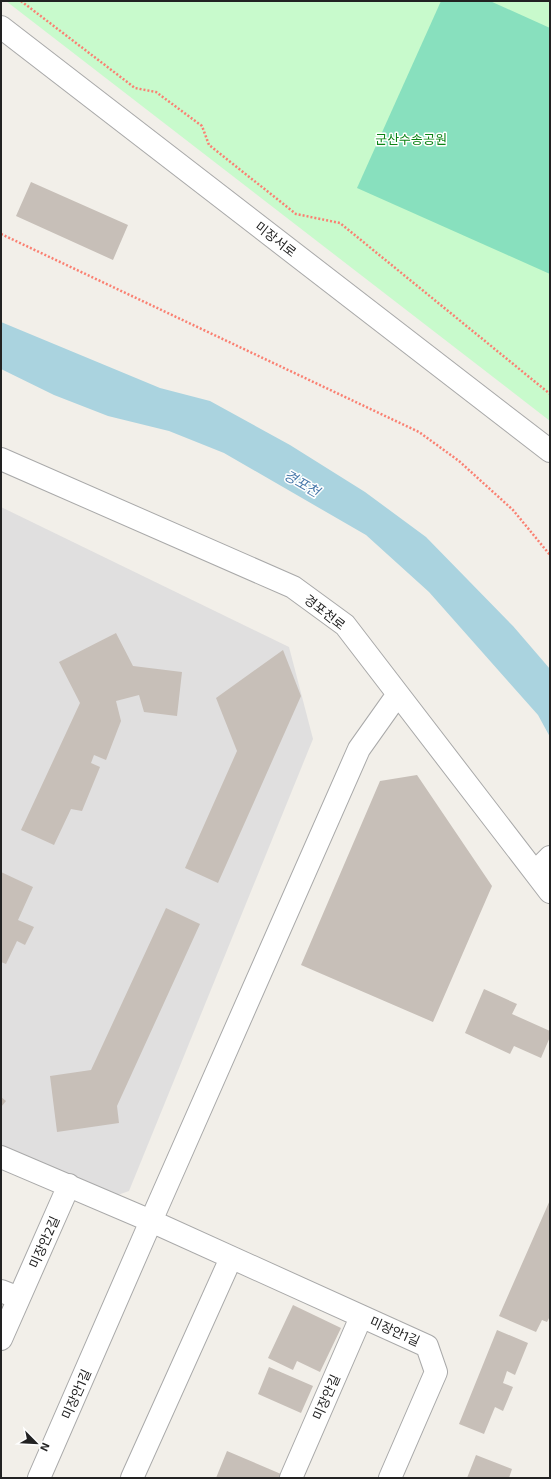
<svg xmlns="http://www.w3.org/2000/svg" width="551" height="1479" font-family="'Exo 2','Noto Sans KR',sans-serif">
<rect width="100%" height="100%" fill="#f2efe9"/>
<path fill="#e0dfdf" d="M1,507L289,647L313,739L129,1191L112,1197L1,1150Z"/>
<path fill="#c8facc" d="M6,1H550V421Z"/>
<path fill="#88e0be" d="M441,1H490L550,28V274L357,188Z"/>
<path fill="#aad3df" d="M1,322L160,388L210,401L290,445L365,492L426,537L513,626L550,669V737L538,715L429,592L366,535L224,453L169,431L108,416L54,395L1,369Z"/>
<path fill="#c7bfb8" d="M31,182L128,225L113,260L16,216Z
M116,633L133,666L182,672L177,716L144,712L139,695L116,701L121,721L106,760L94,755L91,763L100,767L82,811L71,809L54,845L21,830L80,703L59,662Z
M283,650L301,696L218,883L185,868L237,751L216,698Z
M417,775L492,886L433,1022L301,965L380,781Z
M1,872L33,887L18,920L34,927L25,945L17,941L6,964L1,962Z
M166,908L200,924L117,1106L119,1123L57,1132L50,1076L91,1070Z
M484,989L517,1004L512,1014L550,1031V1037L541,1058L514,1046L510,1054L465,1033Z
M1,1097L6,1101L1,1107Z
M550,1200V1316L547,1322L542,1320L536,1332L499,1316Z
M293,1305L341,1328L320,1372L297,1361L293,1370L268,1358Z
M497,1330L528,1343L515,1375L507,1371L503,1383L513,1387L503,1411L495,1407L484,1434L459,1424Z
M269,1367L313,1386L301,1413L258,1394Z
M227,1451L281,1474L280,1478H216Z
M476,1455L512,1469L509,1478H467Z"/>
<g fill="none" stroke-linecap="round" stroke-linejoin="round">
<defs>
<path id="minor" d="M1,27L550,451
M1,459L293,587L345,625L550,892
M535,872L550,857
M1,1157L151,1221L359,749L398,694
M1,1291L19,1298
M1,1339L69,1185
M39,1478L151,1221L427,1346L436,1372L390,1478
M132,1478L231,1258
M291,1478L361,1317"/>
</defs>
<use href="#minor" stroke="#a9a9a9" stroke-width="24"/>
<path stroke="#fa8072" stroke-width="2.5" stroke-dasharray="2 2" stroke-linecap="butt" d="M21,1L135,88L156,92L202,126L209,145L296,214L340,223L550,394
M1,234L419,432L459,461L513,510L550,555"/>
<use href="#minor" stroke="#fff" stroke-width="22"/>
</g>
<g text-anchor="middle" dominant-baseline="central" stroke-width="3" stroke-linejoin="round" paint-order="stroke">
<g font-size="13" fill="#0c8416" stroke="#fff">
<text x="411" y="139">군산수송공원</text>
</g>
<g font-size="13" fill="#222" stroke="#fff">
<text transform="translate(276 239) rotate(38)">미장서로</text>
<text transform="translate(325 612) rotate(38)">경포천로</text>
<text transform="translate(44 1242) rotate(-66)">미장안2길</text>
<text transform="translate(395 1331) rotate(24)">미장안1길</text>
<text transform="translate(76 1394) rotate(-66)">미장안1길</text>
<text transform="translate(326 1397) rotate(-66)">미장안길</text>
</g>
<g font-size="14" font-style="italic" fill="#4a7aab" stroke="#fff">
<text transform="translate(302 483) rotate(30)">경포천</text>
</g>
</g>
<rect width="551" height="1479" fill="none" stroke="#222222" stroke-width="4"/>
<g transform="translate(36 1443) rotate(114)" stroke="#ffffff" stroke-width="3" paint-order="stroke">
<path d="M0-3L7 15L0 10L-7 15Z" fill="#222222"/>
<text y="-6" font-size="11" font-weight="bold" text-anchor="middle" fill="#222222">N</text>
</g>
</svg>
